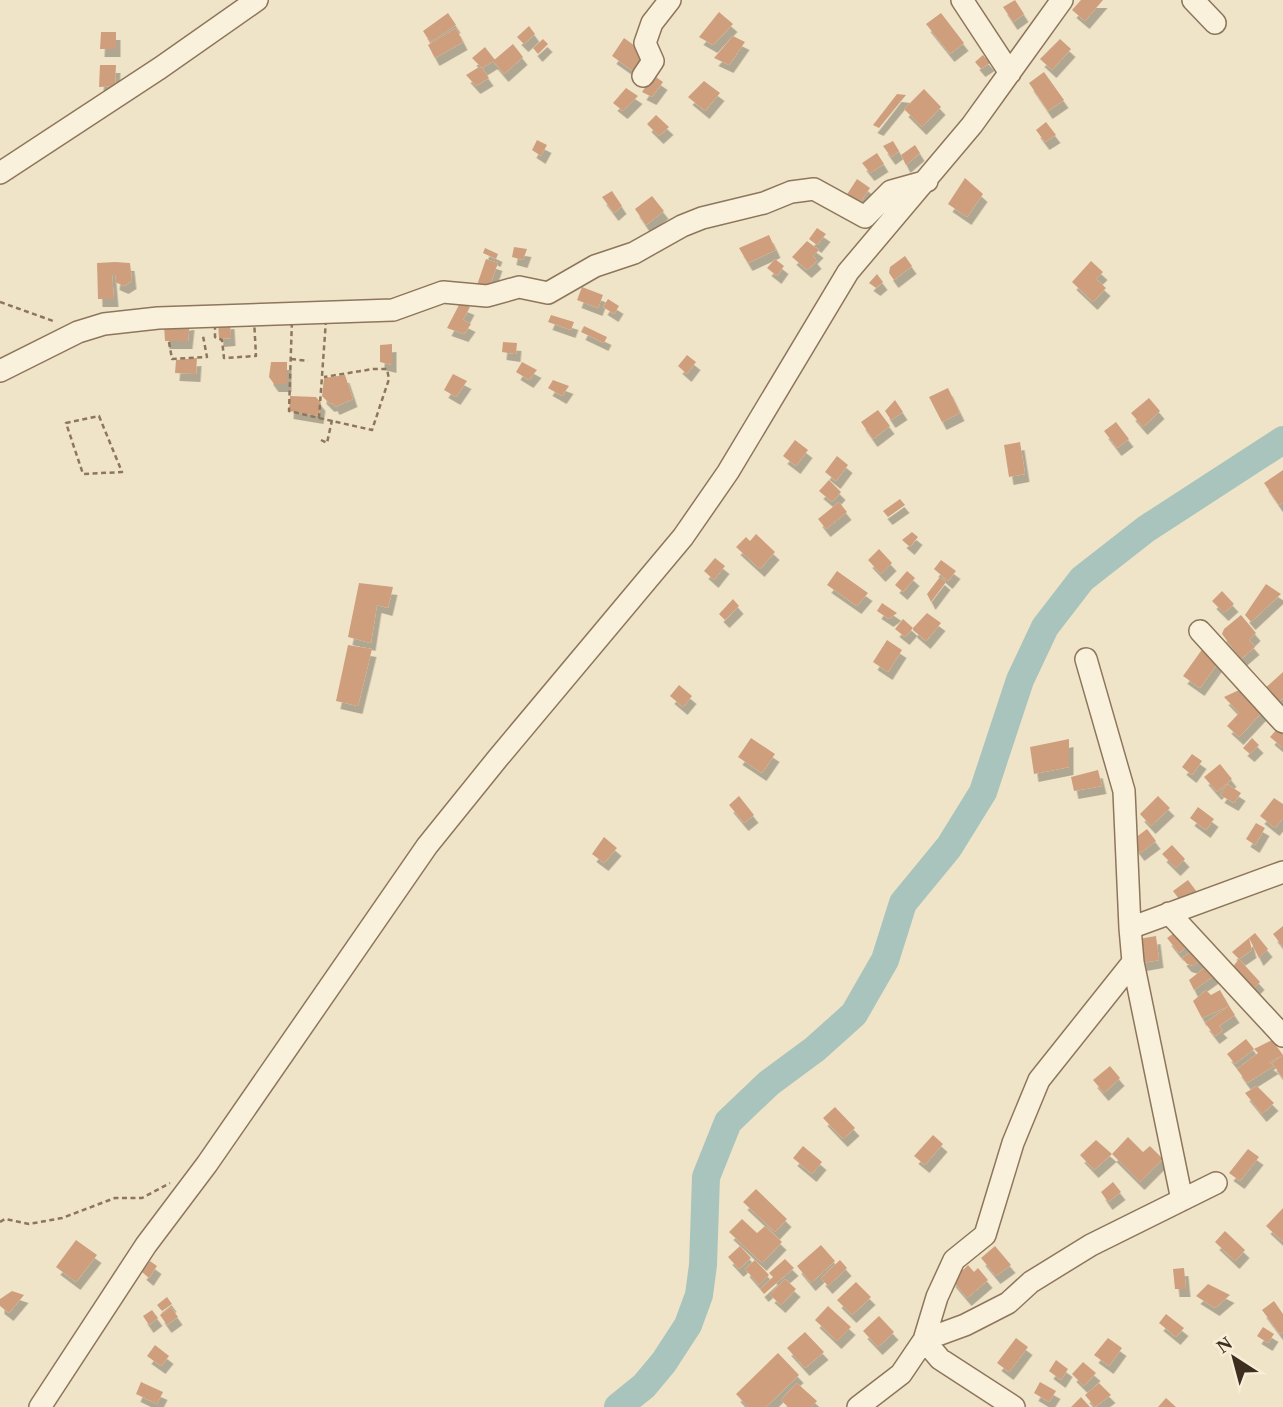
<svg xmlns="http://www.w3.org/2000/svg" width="1283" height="1407" font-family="Georgia,serif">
<defs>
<filter id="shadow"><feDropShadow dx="4.5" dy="8" stdDeviation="0" flood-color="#0004"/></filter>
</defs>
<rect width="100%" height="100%" fill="#f0e4c8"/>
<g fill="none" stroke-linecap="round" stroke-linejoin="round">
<path stroke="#a9c4bc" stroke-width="28" d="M618,1407L644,1386L664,1362L688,1325L699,1295L703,1265L706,1177L728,1122L769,1083L815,1049L854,1014L885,960L903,903L949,847L983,792L1020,680L1045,627L1082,579L1146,529L1283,440"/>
</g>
<path fill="#cf9f7d" filter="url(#shadow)" d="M1015,0L1024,14L1013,22L1003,7Z
M1081,0H1103L1085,21L1072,10Z
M719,12L733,24L713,45L699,37Z
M448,13L456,25L430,42L423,31Z
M941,13L964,43L950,54L926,24Z
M529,26L535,34L524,44L517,37Z
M456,28L463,42L435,58L428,45Z
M101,32H116V49H100Z
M733,36L745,42L729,65L714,58Z
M624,38L645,53L633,71L612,56Z
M543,39L548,44L538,54L533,48Z
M1060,39L1071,49L1052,70L1040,59Z
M513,44L523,57L504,74L493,61Z
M485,47L495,60L482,68L489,78L476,86L466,75L479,67L482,68L472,58Z
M983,55L990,63L981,69L975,62Z
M100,65H116L115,86L99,87Z
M1044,72L1064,100L1048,111L1029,83Z
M653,75L663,82L652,97L642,92Z
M704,81L720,93L705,111L688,97Z
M626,88L638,96L623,111L613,103Z
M924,89L941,107L922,127L904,109Z
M897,94L906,95L879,128L873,125Z
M656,115L669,127L659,136L647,124Z
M1046,122L1056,135L1045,142L1036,130Z
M537,140L547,145L541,156L532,150Z
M893,141L899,151L891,157L883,146Z
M915,145L920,153L906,165L901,155Z
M877,153L884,164L870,173L862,163Z
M965,178L983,194L967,217L948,204Z
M857,179L870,188L857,207L844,199Z
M612,191L622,206L614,213L602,197Z
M652,196L664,211L646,225L635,209Z
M817,228L826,234L817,245L809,239Z
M769,235L776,250L748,263L739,248Z
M807,241L819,250L813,256L817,261L807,270L792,257Z
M514,247L527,249L523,260L512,257Z
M485,248L498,254L496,259L483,253Z
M905,256L912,266L894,280L889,273L890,267Z
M486,259L498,263L489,288L477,285Z
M775,259L784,266L777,276L767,268Z
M1091,261L1103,272L1096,279L1106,288L1093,302L1072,282Z
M115,262L130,263L132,281L124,286L115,282L116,275H112L114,299H98L97,263Z
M877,274L883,282L876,288L869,283Z
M582,287L603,295L598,308L577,300Z
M608,299L619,306L614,314L603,307Z
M460,303L470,307L463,320L471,324L464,334L447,328Z
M551,315L574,322L571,330L548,322Z
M230,321L231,338L219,339L218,322Z
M190,322L188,341H165L164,325Z
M584,326L607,337L604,343L581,332Z
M503,342L517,343L516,354L502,352Z
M392,344V365L380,362V345Z
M687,355L696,362L687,374L678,366Z
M197,358L196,374L175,373L176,360Z
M271,362H287V384H274L269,377Z
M522,362L537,370L529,380L516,372Z
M453,374L467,381L456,397L444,390Z
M345,375L353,399L335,407L333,403L330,404L322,396L324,378Z
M553,380L569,386L562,396L548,388Z
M948,388L960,413L942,422L929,397Z
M290,396L316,397L321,403L319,416L289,411Z
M1149,398L1160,411L1143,427L1131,413Z
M895,400L903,412L891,420L885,411Z
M878,410L890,426L873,439L861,422Z
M1116,422L1129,439L1117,448L1104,431Z
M795,440L808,450L796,466L783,456Z
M1020,442L1025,474L1009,477L1004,445Z
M837,456L848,465L836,481L825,472Z
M1283,470V502L1279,505L1264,483Z
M829,480L841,492L832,502L819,491Z
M900,499L905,505L888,517L883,511Z
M839,502L847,512L826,529L818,519Z
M912,532L918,537L910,547L902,540Z
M756,534L775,552L760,569L736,547L746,537L750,541Z
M879,549L892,563L881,574L868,560Z
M715,558L725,566L714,580L704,571Z
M941,560L956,571L948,581L934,569Z
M837,571L868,593L857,606L827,585Z
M907,571L915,578L903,592L895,585Z
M940,577L946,582L931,602L927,594Z
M359,583L393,587L388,608L377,605L371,643L348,637Z
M1266,584L1281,594L1251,622L1245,615Z
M1222,591L1234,604L1224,613L1212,601Z
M733,599L739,606L725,620L719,614Z
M882,603L897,613L889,619L877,611Z
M927,613L941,623L926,641L913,630V628Z
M1241,615L1256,633L1249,640L1255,647L1241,659L1222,634L1224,629Z
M903,619L913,628L905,637L895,629Z
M887,640L902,650L888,672L873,662Z
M1206,644L1223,656L1200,688L1183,676Z
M348,645L372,649L358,706L336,701Z
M1283,672V698L1275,705L1262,691Z
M679,685L692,696L683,707L670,696Z
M1239,690L1251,701L1268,706L1239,737L1227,726L1239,713L1224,697Z
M1277,729L1283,734V748L1270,737Z
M751,738L775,754L762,773L738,757Z
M1252,738L1259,745L1250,754L1243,748Z
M1069,739V767L1034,774L1030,747Z
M1192,754L1202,761L1192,775L1182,767Z
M1220,764L1232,779L1217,792L1204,777Z
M1098,770L1102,786L1074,791L1071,777Z
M1227,784L1241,793L1234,803L1220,795Z
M739,796L754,815L744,823L729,805Z
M1158,796L1170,808L1151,826L1140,814Z
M1274,798L1283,804V818L1275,828L1260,816Z
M1198,807L1214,819L1206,830L1190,818Z
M1256,823L1265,828L1255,845L1246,839Z
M1147,829L1156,841L1140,853L1131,841Z
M604,837L617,848L604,863L592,854Z
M1172,845L1185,859L1176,868L1162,854Z
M1188,880L1197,892L1182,903L1173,891Z
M1283,926V947L1273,934Z
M1177,931L1190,944L1179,953L1167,938Z
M1255,933L1268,949L1259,958L1249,938L1252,950L1239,959L1232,952Z
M1156,936L1159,960L1142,963L1138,939Z
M1195,949L1202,958L1194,966L1187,964L1182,958Z
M1239,959L1260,982L1250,992L1231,969Z
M1208,965L1215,975L1194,990L1189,980Z
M1206,990L1211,995L1220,990L1229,1006L1202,1018L1193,1001Z
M1229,1006L1235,1015L1219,1026L1223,1030L1215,1036L1205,1023Z
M1246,1039L1254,1049L1272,1040L1283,1055L1269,1062L1274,1066L1247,1083L1237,1069L1258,1053L1254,1049L1235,1064L1227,1054Z
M1283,1055V1078L1272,1063Z
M1110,1066L1120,1078L1104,1093L1093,1080Z
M1257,1086L1274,1103L1262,1114L1245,1093Z
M835,1107L855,1128L843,1139L823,1118Z
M933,1135L943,1144L925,1165L914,1156Z
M1128,1137L1143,1152L1150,1146L1163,1159L1140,1182L1112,1154Z
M1096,1140L1112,1154L1094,1170L1080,1155Z
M803,1146L822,1162L812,1174L793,1158Z
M1248,1149L1259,1157L1240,1181L1229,1173Z
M1113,1182L1121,1192L1108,1202L1101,1192Z
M756,1189L787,1219L775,1232L743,1202Z
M1283,1208V1240L1282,1241L1266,1226Z
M742,1219L757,1233L765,1226L782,1242L762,1263L729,1232Z
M1225,1231L1245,1250L1235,1261L1215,1242Z
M76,1240L97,1255L76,1282L56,1267Z
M821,1245L835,1261L811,1283L797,1266Z
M740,1246L751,1258L739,1269L728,1257Z
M995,1246L1011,1265L996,1276L981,1258Z
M785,1259L794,1268L764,1294L760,1289L773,1277L769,1273Z
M755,1260L769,1275L759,1285L745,1269Z
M840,1260L847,1268L828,1286L821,1278Z
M150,1261L157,1266L149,1278L142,1272Z
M968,1265L974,1272L978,1268L988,1280L967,1298L951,1279L959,1266L963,1270Z
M1184,1268L1186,1289H1175L1173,1269Z
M785,1279L796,1289L781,1305L770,1295Z
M856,1282L871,1297L852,1315L837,1300Z
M1208,1284L1230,1295L1215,1308L1196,1296Z
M12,1291L24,1295L9,1313L0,1306V1299Z
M167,1297L172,1304L162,1311L157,1305Z
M1274,1301L1283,1314V1332L1280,1334L1262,1310Z
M828,1306L851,1327L837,1341L815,1320Z
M171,1307L178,1317L167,1325L160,1315Z
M152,1310L158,1318L149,1325L143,1316Z
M1166,1314L1184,1328L1176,1337L1159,1323Z
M879,1316L894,1332L878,1347L863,1331Z
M1263,1327L1274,1334L1268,1343L1257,1336Z
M805,1332L824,1352L805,1368L787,1348Z
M1016,1338L1028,1347L1009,1372L997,1363Z
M1108,1338L1122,1348L1109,1366L1094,1355Z
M155,1345L169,1356L161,1366L147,1356Z
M778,1353L799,1375L766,1407H748L736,1394Z
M1056,1360L1068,1369L1061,1380L1049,1371Z
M1083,1362L1096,1373L1084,1386L1072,1374Z
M141,1382L163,1392L157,1404L136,1394Z
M1040,1382L1056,1391L1049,1402L1034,1393Z
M797,1383L817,1401L811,1407H788L781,1400Z
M1099,1383L1111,1395L1095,1407L1085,1395Z
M1081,1397L1090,1407H1071Z
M1166,1398L1176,1407H1158Z"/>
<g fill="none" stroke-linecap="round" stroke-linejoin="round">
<defs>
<path id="minor" d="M962,0L1010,73
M1193,0L1215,23
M643,76L653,61L645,43L652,23L670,0
M0,173L160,68L257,0
M0,371L78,332L104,324L158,318L393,310L443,292L487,296L519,287L548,293L595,266L634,253L682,226L702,218L764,203L791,192L814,189L865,217L891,191L927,181
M1200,631L1283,722
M1086,659L1124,791L1130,928
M1169,913L1283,1036
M1133,962L1182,1200
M40,1407L146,1245L207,1164L427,846L498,758L683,537L728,472L848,272L972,125L1062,0
M858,1407L901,1374L924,1340L937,1297L954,1260L985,1235L1013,1143L1039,1080L1133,962L1130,928L1283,872
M1014,1407L940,1359L924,1340L965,1325L1008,1303L1031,1282L1091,1245L1216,1183"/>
</defs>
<use href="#minor" stroke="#8d765c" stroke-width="24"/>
<path stroke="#8d765c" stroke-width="2.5" stroke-dasharray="5 3.5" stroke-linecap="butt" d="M0,302L56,322
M254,319L256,356L224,358L222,340L215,337V321Z
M292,319L326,320L319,418L289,411Z
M169,342L172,359L207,357L203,336
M291,359L308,361
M99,416L122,472L83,474L66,423Z
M319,418L372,430L389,379L387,369H373L324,377
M321,440L327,443L332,420
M0,1222L5,1219L29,1224L62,1218L115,1198H142L170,1183"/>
<use href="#minor" stroke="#faf1dc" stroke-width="21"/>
</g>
<g transform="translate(1234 1358) rotate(324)" stroke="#f7eed8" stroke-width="5" paint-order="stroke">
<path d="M0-5L12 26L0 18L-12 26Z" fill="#3d2e20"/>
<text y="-10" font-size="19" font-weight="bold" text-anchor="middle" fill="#3d2e20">N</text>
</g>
</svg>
